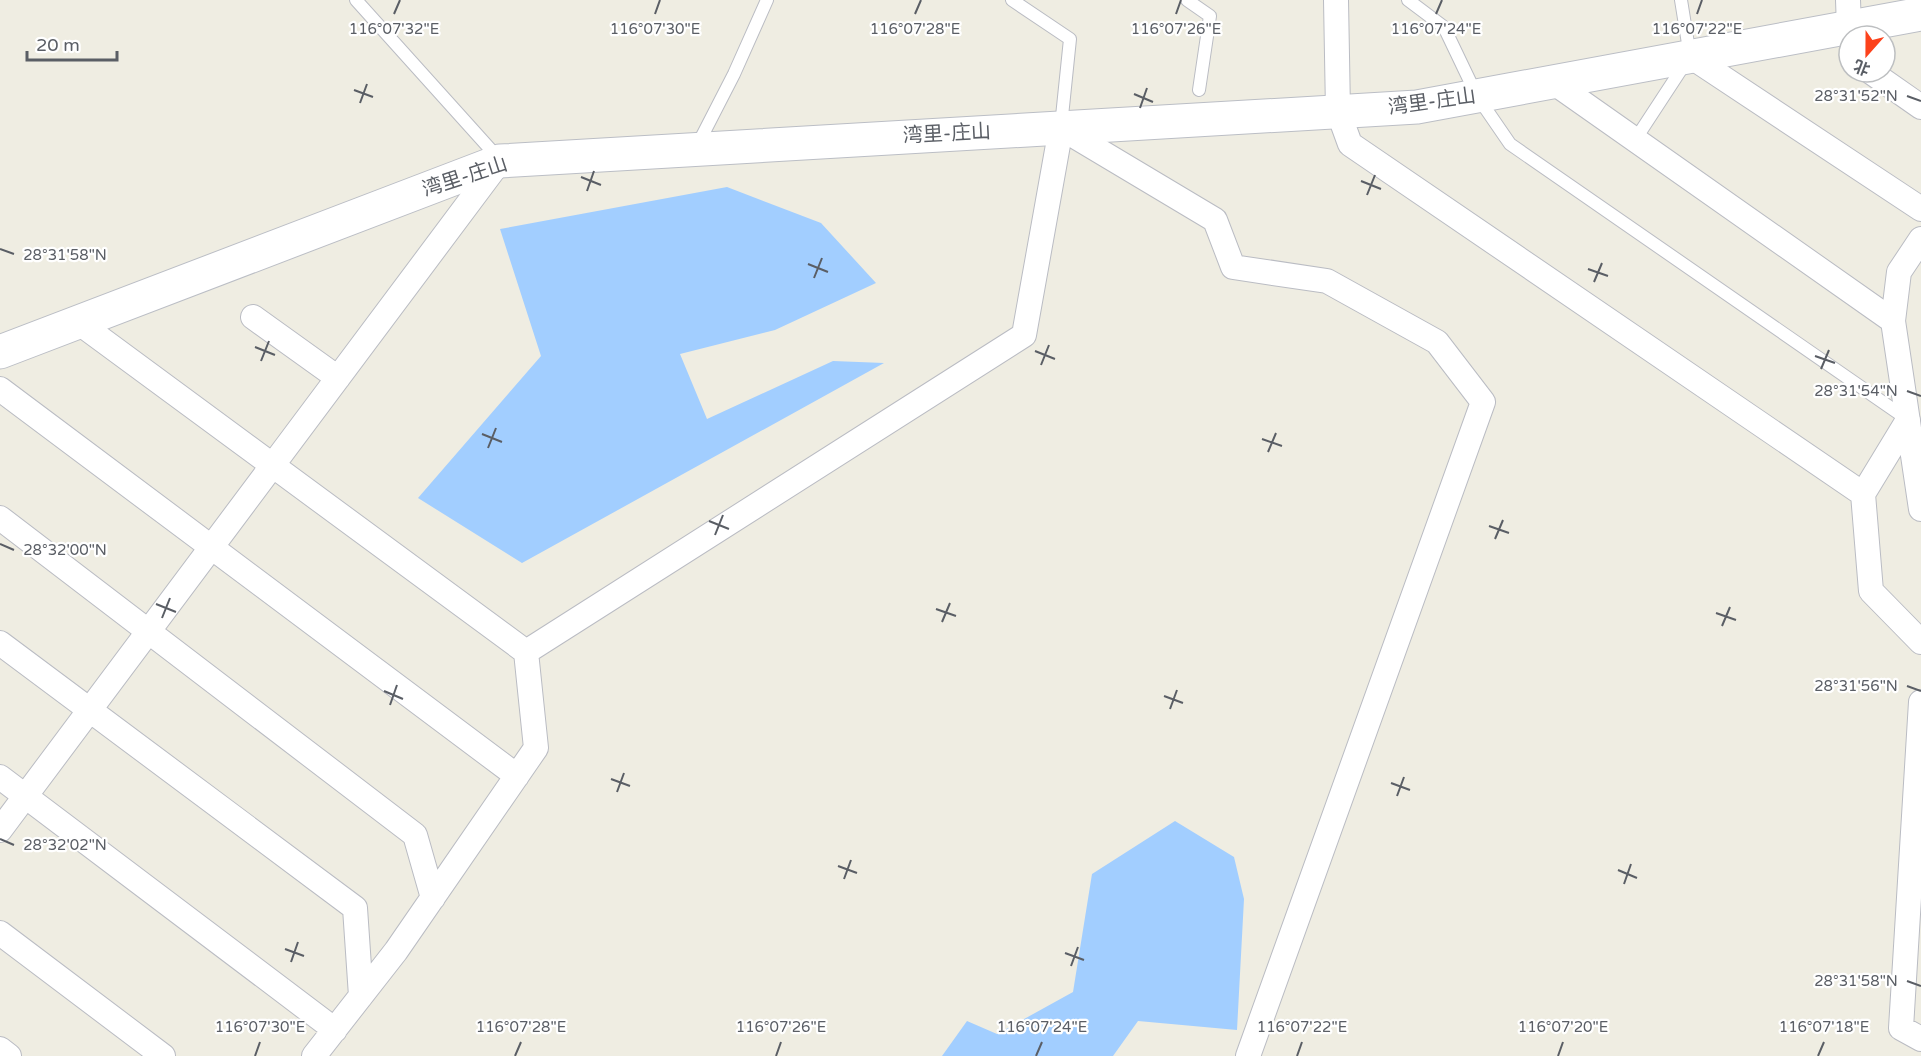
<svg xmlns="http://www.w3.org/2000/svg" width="1921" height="1056" font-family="'Varela Round','Noto Sans SC',sans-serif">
<rect width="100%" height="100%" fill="#efede2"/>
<path fill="#a2ceff" d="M727,187L821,223L876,283L775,330L680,354L707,419L833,361L884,363L522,563L418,498L541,356L500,229Z
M1175,821L1234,857L1244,899L1237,1030L1138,1021L1113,1056H942L967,1021L997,1034L1073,992L1092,874Z"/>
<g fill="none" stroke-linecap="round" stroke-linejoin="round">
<defs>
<path id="lane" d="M356,0L500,160
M1012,0L1070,39L1061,126
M1187,0L1210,16L1199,90
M1408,0L1444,27L1477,96L1510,144L1907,419
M1635,140L1690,56L1681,0
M697,146L734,74L767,0"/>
<path id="street" d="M1336,0L1338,111L1350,144L1863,494L1908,420
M1848,0L1849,27L1853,36
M1690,56L1921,209
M1871,72L1921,107
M1553,82L1893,321
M1921,239L1899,272L1893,321L1921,509
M253,317L338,378
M78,322L526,652
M0,389L517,776
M1863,494L1871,591L1921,642
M0,518L415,835L433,898
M0,643L355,908L361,996
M1921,702L1901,1028L1921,1039
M0,777L335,1030
M0,830L500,161
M0,933L163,1056
M0,1049L9,1056
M314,1056L396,951L536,748L526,652L1024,335L1061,128L1215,220L1233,267L1327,281L1437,342L1483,402L1248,1056"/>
<path id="secondary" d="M0,352L500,161L1417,107L1921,14"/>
</defs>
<use href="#lane" stroke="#babcc3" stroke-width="14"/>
<use href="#street" stroke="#babcc3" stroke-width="26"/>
<use href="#secondary" stroke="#bbbec5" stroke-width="35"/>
<use href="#lane" stroke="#fff" stroke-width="12"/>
<use href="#street" stroke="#fff" stroke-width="24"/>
<use href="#secondary" stroke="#fff" stroke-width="33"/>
</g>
<path fill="none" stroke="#5a5e65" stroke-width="2" d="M394,14L400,0M655,14L660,0M915,14L921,0M1176,14L1181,0M1436,14L1442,0M1697,14L1702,0M354,90L373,97M1134,94L1153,102M1907,96L1921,101M360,103L367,84M1140,108L1147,88M581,177L601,185M1361,181L1381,189M587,191L594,171M1367,195L1375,175M0,249L14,254M808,264L828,272M1588,269L1608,276M814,278L822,258M1594,282L1602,263M255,347L275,355M1035,351L1055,359M1815,356L1835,363M261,361L269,341M1041,365L1049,345M1821,369L1829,350M1907,391L1921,396M482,434L502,442M1262,439L1282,446M488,448L496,428M1268,452L1276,433M709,521L729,529M1489,526L1509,533M715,535L723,515M1495,539L1503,520M0,544L14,550M156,604L176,612M936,609L956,616M1716,613L1736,620M162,618L170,598M942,622L950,603M1722,626L1730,607M1907,686L1921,691M384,691L403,699M1164,696L1183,703M390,705L397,685M1170,709L1177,690M611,779L630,786M1391,783L1410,790M617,792L624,773M1397,796L1404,777M0,839L14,845M838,866L857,873M1618,870L1637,878M844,879L851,860M1624,884L1631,864M285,949L304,956M1065,953L1084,960M291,962L298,942M1071,966L1078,947M1907,981L1921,986M255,1056L260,1042M515,1056L521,1042M776,1056L781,1042M1036,1056L1042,1042M1297,1056L1302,1042M1558,1056L1563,1042M1818,1056L1824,1042"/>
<g text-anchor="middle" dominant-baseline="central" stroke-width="4.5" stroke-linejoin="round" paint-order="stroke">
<g font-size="20" fill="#5a5e65" stroke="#fff">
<text transform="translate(1432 102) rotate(-8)">湾里-庄山</text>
<text transform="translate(947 134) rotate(-3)">湾里-庄山</text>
<text transform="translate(465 177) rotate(-18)">湾里-庄山</text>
</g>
</g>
<g font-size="15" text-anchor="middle" fill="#5a5e65" stroke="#fff" stroke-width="4.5" stroke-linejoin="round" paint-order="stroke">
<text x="655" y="34">116°07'30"E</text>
<text x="915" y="34">116°07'28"E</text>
<text x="1436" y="34">116°07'24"E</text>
<text x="1697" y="34">116°07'22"E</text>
<text x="394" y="34">116°07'32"E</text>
<text x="1176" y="34">116°07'26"E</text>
<text x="1856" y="101">28°31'52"N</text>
<text x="65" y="260">28°31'58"N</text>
<text x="1856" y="396">28°31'54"N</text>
<text x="65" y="555">28°32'00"N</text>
<text x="1856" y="691">28°31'56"N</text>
<text x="65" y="850">28°32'02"N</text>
<text x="1856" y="986">28°31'58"N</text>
<text x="260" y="1032">116°07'30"E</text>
<text x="521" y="1032">116°07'28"E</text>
<text x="781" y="1032">116°07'26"E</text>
<text x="1042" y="1032">116°07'24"E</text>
<text x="1302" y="1032">116°07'22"E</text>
<text x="1563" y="1032">116°07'20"E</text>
<text x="1824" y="1032">116°07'18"E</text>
</g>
<g transform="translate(1867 54) rotate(201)"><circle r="28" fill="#ffffff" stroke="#bdbfc1" stroke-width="1.5"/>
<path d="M0-4.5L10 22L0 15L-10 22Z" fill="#fc421b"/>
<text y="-9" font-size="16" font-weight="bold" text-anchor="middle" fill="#5a5e65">北</text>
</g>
<path d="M27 51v9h90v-9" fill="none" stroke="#5a5e65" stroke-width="3"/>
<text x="36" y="51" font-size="18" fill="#5a5e65" stroke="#ffffff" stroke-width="4.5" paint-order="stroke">20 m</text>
</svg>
